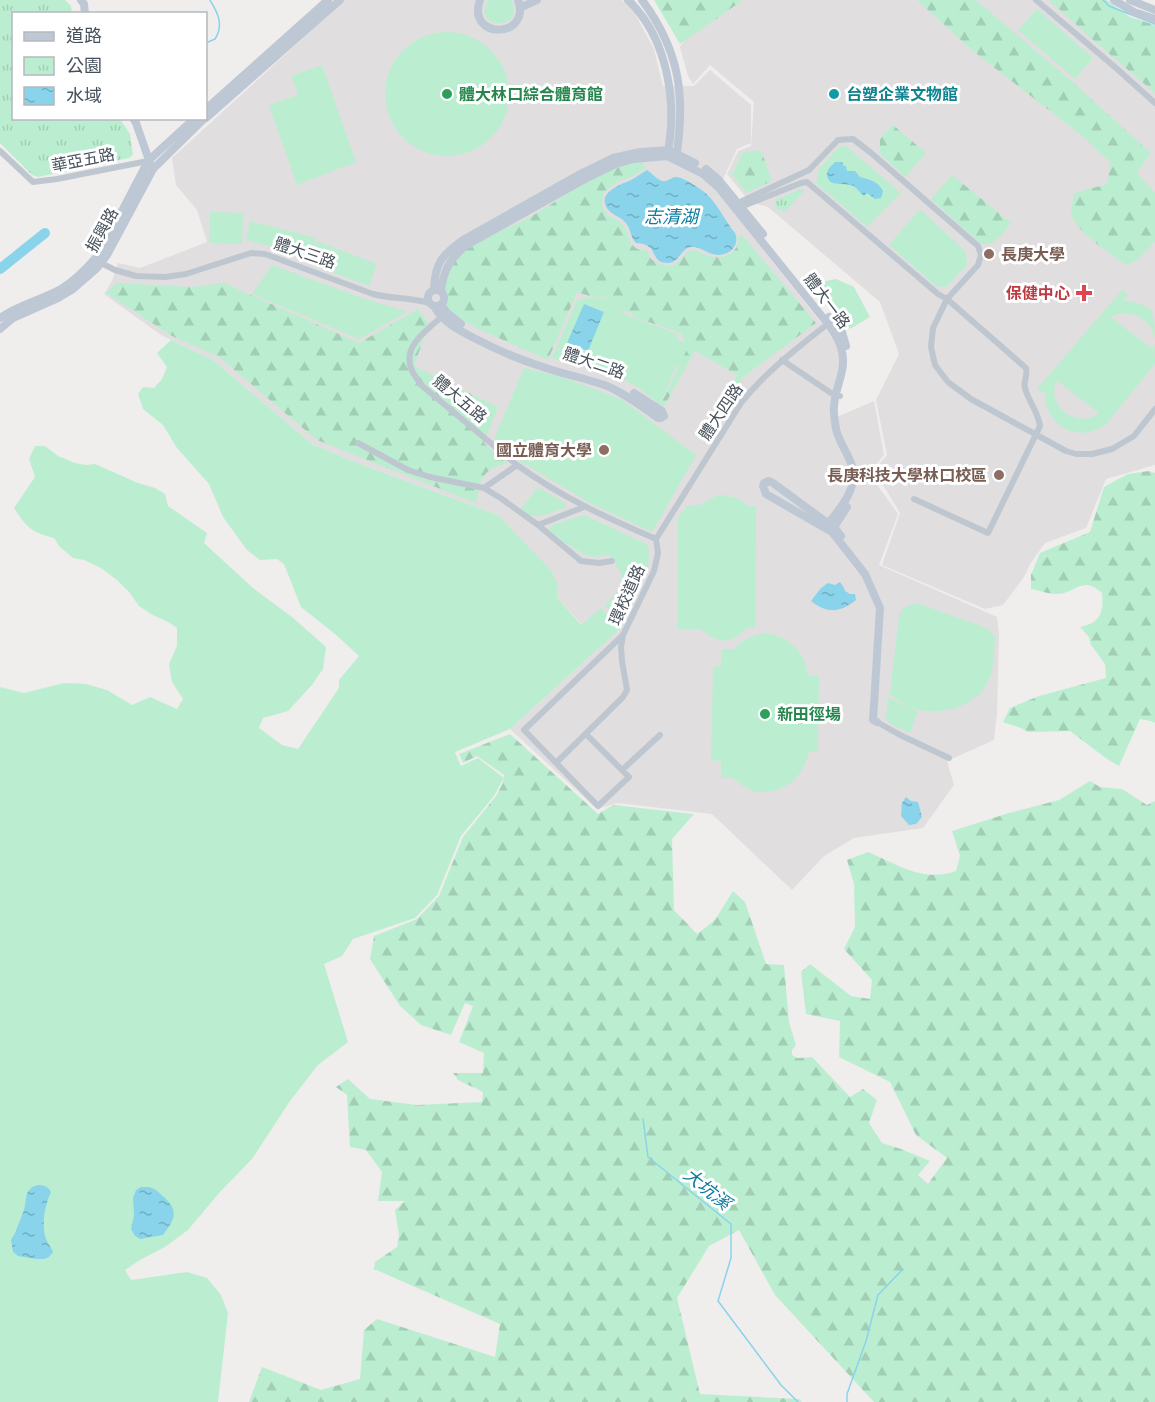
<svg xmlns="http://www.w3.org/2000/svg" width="1155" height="1402" font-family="Montserrat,'Noto Sans TC',sans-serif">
<defs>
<pattern id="forest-firs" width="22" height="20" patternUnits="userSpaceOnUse" patternTransform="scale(1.5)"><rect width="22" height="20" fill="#bbeed0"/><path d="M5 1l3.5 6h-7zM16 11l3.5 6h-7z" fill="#a2ceb5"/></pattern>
<pattern id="park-tufts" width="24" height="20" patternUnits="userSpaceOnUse" patternTransform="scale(1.5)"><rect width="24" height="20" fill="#bbeed0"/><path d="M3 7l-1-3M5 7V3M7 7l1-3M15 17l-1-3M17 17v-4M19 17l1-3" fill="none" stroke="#a2ceb5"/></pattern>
<pattern id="water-ripples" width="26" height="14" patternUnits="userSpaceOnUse" patternTransform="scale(1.5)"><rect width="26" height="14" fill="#89d3eb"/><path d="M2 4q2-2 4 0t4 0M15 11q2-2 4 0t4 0" fill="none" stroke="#72aec1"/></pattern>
</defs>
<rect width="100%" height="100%" fill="#f0eded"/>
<path fill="#e1dedf" d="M345,0H622L634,12L654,49L663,86H694L710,70L751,105V143L737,149L717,192L833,338L840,349L839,368L830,409V420L874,401L884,455L869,473L898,514L879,565L997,617L999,635L997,714L994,740L947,761L954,785L923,828L854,838L824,856L792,890L712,814L618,803L597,809L510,729L619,630L601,609L582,625L557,597L558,585L498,515L352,461L312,444L213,360L161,335L104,294L112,281L118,263L140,268L207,242L197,210L176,185L172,158Z
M708,0H1052L1155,91V465L1106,479L1086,528L1045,543L1030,564L1024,577L1003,605L985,609L882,565L900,513L874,470L887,455L876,400L899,354L880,302L768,207L750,202L727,174L738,151L751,146L754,102L710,65L693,84L688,76L680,47Z"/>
<path fill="#bbeed0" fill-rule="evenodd" d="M488,0H511C528,31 470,31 488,0Z
M1037,9L1093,58L1075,79L1018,30Z
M385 94a62 62 0 1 1 124 0a62 62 0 1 1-124 0Z
M322,65L356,162L297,185L269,105L298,95L291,76Z
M846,146L901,193L867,227L816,183L819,169L839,147Z
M920,209L966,252L967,265L946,287L936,286L889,245Z
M210,212L243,213L242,244L209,243Z
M250,221L316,238L310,256L246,240Z
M317,241L377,264L369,286L308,263Z
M272,265L365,299L396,308L407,312L359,339L252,294Z
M836,279L854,287L870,317L850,329L818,287L826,281Z
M1122,290L1128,295L1123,300C1154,307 1155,307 1155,338C1150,317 1129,308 1110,317L1153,349L1155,344V364L1106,424C1078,445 1045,426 1045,392H1041L1037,389ZM1057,381L1099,413C1079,430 1044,406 1057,381Z
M593,297C606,298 614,300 623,309L622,313L679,335L677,340L689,344L681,367L676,366L660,405C650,397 640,388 629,382C605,370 577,365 552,358L577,300Z
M171,340L213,360L312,444L352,461L498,515L551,570L558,585L557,597L581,625L601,608L620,629L510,729L455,752L461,766L478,758L504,778L494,796L461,836L437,895L415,918L353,939L342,956L324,964L348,1042L318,1065L290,1101L252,1159L220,1192L188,1230L165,1247L140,1260L125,1270L131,1280L187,1272L207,1278L221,1295L228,1313L218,1402H0V687L24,693L64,683L86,684L107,690L132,705L150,697L177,709L183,699L172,682L169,664L177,646V628L170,623L151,614L139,606L129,592L117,580L101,568L84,560L73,558L59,546L54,538C31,532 27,528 14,508L35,477L29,459L35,446H45L58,456L75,463L86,465L95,464L138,483L155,488L165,494L168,506L207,533L204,543L253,588L292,617L326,647L323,669L312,685L288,711L263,718L259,728L282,745L298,749L339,688V680L359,656L335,634L301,607L284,564L277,559L260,560L247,550L223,517L209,484L177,448L163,425L143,409L138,394L143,387L154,388L162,379L167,367L157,353Z
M524,368L561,377L621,399L696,455L652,532L590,503L523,463L494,439Z
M538,487L565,503L566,506L565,508L541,516H530L521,509Z
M724,495L739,499L748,506H756L755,628H747L738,636L732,639L725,641L711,637L700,629H678V517L688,505H700L716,496Z
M584,515L647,544C657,565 630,602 619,622L605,605L623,586L621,573L609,555C603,555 595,558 589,556C580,553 553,536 549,529L553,525Z
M917,603L987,628L995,637C994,654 995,672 985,687C971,710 928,718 904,705C899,702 894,697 890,693L899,615C904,606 908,605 917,603Z
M767,633C791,638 805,652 808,676H819L818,752H809C804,771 794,787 772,791C767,792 759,793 753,791C746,789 739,783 733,778H721V761L711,760L713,667L721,666L722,649H734C744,638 753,635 767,633Z
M888,697L904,706L918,711L910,733L889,723L886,719Z"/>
<path fill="url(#forest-firs)" d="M654,0H743L680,44Z
M915,0H976L1069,79L1151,153L1137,173L1155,192V242L1136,261L1126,265C1112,255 1072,229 1071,212C1071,206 1073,198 1075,193L1107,184L1111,163L1081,135L973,51L917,0Z
M1049,0H1107L1130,17L1155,25V93L1092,39Z
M893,125L926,153L905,177L880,153V139Z
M761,150L772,181L746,193L732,174L743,152Z
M641,162L646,168L631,177L616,182L603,193L602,206L608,216L619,221L626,229L631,244L637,249L648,251L651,259C661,265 671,270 680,260C684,257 685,252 690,251C696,249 699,252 703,254C714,259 731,259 737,246C737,246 738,237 738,237L742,235L816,323L743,377L707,436L704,434L737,375L695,351L663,408L660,406L688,347L681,333L634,317L632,313L619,309L618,304L605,297L589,296L577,292L548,360L474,327L448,311L443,293L448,268L469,247L532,216L587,182L619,167Z
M952,175L1011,223C1002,234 997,245 981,244L931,199Z
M116,283L191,287L224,283L359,343L418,309L429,324L414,366L498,407L484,443L507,463C480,471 482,478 476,503L317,440L219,357L172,336L106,293Z
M1149,471L1155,473V723L1151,721L1140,719L1119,766L1107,759L1070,731L1028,732L1021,728L1003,722L1010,708L1039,696L1106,678L1105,664L1091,645L1089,637L1080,627C1100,623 1104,613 1102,593C1081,574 1075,595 1056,594C1048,594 1039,590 1031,589V575L1040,553L1090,532L1104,487L1128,474Z
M510,734L598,814L613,805L694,814L672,839L674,910L697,934L715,920L733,891L745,902L766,964L784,965L789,1022L796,1045L792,1050V1055L797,1058L812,1057L850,1097L863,1089L877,1100L869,1123L882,1143L901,1149L930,1161L918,1175L928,1184L947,1158L916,1135L890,1082L839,1057L840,1021L806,1014L801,972L810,964L851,996L870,999L872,980L844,949L855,927L854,884L847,860L868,852C897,864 923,883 956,871L960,856L952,831L1009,813L1059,800L1090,781L1100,787L1122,789L1147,805L1155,801V1402H874L775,1295L739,1230L709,1246L677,1298L700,1394L799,1399L802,1402H249L262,1367L321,1390L360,1379L364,1330L377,1319L495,1357L500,1324L374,1269L375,1262L397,1247L399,1235L395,1210L405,1201H378L382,1172L366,1150L350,1147L347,1095L336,1087L348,1079L370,1099L417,1105L482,1102L483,1092L458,1080L453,1073H483L484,1053L459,1042L473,1006L465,1003L451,1035L421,1025L400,1006L370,959L374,936L417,919L439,896L463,837L496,796L503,783L504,775L477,756L463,763L459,754Z"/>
<path fill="url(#park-tufts)" d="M0,0H65L71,6L72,13L14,14V118L120,119L130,134L133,155L129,158L38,177L32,175L0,143Z
M798,190H802L804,191L786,211L783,210L778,211L775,206L776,200Z"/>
<path fill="url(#water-ripples)" d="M835,162H842L844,166H846L847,171H855L860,177C870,180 878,181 883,191L881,198L875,199L867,193L864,196C860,193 857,188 853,186C845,182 828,188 827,175C827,169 831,166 835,162Z
M647,170C652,173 656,179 662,181C667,182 671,178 675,177C683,177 694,185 700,189C713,197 721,213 729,225C731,229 735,231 736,236C738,244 732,252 724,254C711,258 703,247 693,247C681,246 680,263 668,263C648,263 661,244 636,243C630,237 631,228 625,222C620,216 611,215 607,208C597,192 622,184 631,180C637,177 642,173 647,170Z
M584,304L604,312L588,351L567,343Z
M840,582L844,588L845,591L850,594H855L856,600C839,613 828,614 811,601L821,588L828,583L835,585Z
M906,797L911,801L918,802L922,817L916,824L909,825L901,816L902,803Z
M38,1185C44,1185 48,1186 51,1192C45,1205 41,1225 46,1239C48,1244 51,1247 53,1252L49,1257L44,1259H36L18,1256L13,1252L11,1240L15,1233L24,1210L27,1193L32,1187Z
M148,1187C155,1188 158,1192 164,1197C180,1212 174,1220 163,1235L140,1239L135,1236L131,1229L134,1215L133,1198L136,1190L141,1187Z"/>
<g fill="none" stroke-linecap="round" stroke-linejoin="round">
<path stroke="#89d3eb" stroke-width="1.5" d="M1103,0L1109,6L1155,24
M206,43L215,39C224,25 218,13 210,0
M643,1119L648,1157L731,1224V1258L718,1301L781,1385L798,1402
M847,1402V1394L866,1341L878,1295L903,1269"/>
<path stroke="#89d3eb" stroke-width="10" d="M0,269L45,233"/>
<path stroke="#bec7d0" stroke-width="6" d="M1036,0L1116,68L1155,103
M0,151L33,182L57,179L148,161
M736,206L738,203L809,170L838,140L853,139L870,152L978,246L981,255L978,265L947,299L933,328L931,347L935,365L948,382L971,399L1066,451L1076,454H1092L1112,449L1134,436L1155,409
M738,208L801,183L807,182L938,294L947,299L1026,368C1028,377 1023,380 1025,388C1028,401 1038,411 1040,426L988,533L914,499
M101,263L115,270L136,276L165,277L186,274L251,253L265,254L373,294C391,299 411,297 429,303
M441,317C427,331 403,345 411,368C413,374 418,380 421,385L517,465
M782,360L831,393L840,396
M358,443L408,470L430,477L484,488L517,465C561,497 607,518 656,539
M484,488L502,499L538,525L581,561L599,563L612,561
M538,525L584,507
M656,539L741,403C766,371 799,347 830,322
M877,722L900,735L949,758
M586,734L629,777L598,806L524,730L623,635
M556,763L623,697L627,690L622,661L621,647L623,635L654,571L658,553L656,539
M622,770L660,735"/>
<path stroke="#bec8d4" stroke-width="8" d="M81,0L84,4L85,14
M480,0C466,40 532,39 518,0
M628,0C668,38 678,104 667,156L703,174L718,187L828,324C833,331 839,339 841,348C848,369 835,386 834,406C833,414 835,422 836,429C840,447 856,461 853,481C850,499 835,514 825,528L832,532L865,574L880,608L873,720L877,722
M642,0C680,51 686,97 676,158
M1114,0L1134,12L1155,19
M1130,0L1155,10
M520,8L537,0
M206,109L328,0
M133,118L136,123L150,163
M206,118L340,0
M669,150L695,163
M706,169L718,179L763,234
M434,289C435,263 442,255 463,240L582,173L613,158L640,152L669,150
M428 298a8 8 0 1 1 16 0a8 8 0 1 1-16 0Z
M441,291C444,269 449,261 465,246L585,179L616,164L634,159L667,156
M441,304L447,313L461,324
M434,306C442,322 460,331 476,339C497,350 518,359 540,366C562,374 585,378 607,386C626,394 641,406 658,418H661L664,416
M829,317L842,332L846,346
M0,318C18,305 41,300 61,289C76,280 89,266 100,253L148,161L195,118
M0,329L13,318L58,298L73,289L96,269L107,255L153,169L205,118
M634,393L662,411L664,416
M825,528L766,494L763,486L764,483L769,481L773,483L833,527
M841,536L834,527L847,507"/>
</g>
<g fill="#2e9e5b" stroke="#fff" stroke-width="2">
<circle cx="447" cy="94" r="6"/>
<circle cx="765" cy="714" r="6"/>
</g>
<circle fill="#0f9aa8" stroke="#fff" stroke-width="2" cx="834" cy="94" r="6"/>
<g fill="#8d6e63" stroke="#fff" stroke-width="2">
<circle cx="989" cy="254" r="6"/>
<circle cx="604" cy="450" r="6"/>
<circle cx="999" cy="475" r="6"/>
</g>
<path fill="#e0444e" stroke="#fff" stroke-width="2" d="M1081 284h6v6h6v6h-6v6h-6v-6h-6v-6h6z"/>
<g text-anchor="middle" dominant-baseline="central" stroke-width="6" stroke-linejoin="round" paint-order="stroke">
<g font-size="16" font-weight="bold" fill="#27864d" stroke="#fff" text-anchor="start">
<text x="459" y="94">體大林口綜合體育館</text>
<text x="777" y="714">新田徑場</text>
</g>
<g font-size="16" font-weight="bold" fill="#0d838f" stroke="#fff" text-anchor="start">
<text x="846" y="94">台塑企業文物館</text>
</g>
<g font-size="16" fill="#46505b" stroke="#fff">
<text transform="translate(83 160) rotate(-11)">華亞五路</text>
<text transform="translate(102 230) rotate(-61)">振興路</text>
<text transform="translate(305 253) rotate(19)">體大三路</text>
<text transform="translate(827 301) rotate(53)">體大一路</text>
<text transform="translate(594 363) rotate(19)">體大二路</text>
<text transform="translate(460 399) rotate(40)">體大五路</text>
<text transform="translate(721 412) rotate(-56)">體大四路</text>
<text transform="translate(627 595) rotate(-66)">環校道路</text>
</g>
<g font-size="16" font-weight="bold" fill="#785e54" stroke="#fff" text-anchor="end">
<text x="1001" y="254" text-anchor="start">長庚大學</text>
<text x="592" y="450">國立體育大學</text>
<text x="987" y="475">長庚科技大學林口校區</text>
</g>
<g font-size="16" font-weight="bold" fill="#be3a42" stroke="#fff" text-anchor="end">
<text x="1070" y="293">保健中心</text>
</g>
<g font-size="18" font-style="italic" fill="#0d7b9f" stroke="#fff">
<text x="671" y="217">志清湖</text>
<text transform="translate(707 1189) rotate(39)">大坑溪</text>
</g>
</g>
<rect x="12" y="12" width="195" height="108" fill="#ffffff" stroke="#b5b9bd" stroke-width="1.5"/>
<rect x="24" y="32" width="30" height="9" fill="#bec8d4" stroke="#b5b9bd" stroke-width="1.5"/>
<text x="66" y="42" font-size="18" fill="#46505b">道路</text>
<rect x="24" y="57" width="30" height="18" fill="url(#park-tufts)" stroke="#b5b9bd" stroke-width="1.5"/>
<text x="66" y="72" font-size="18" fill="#46505b">公園</text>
<rect x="24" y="87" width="30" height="18" fill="url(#water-ripples)" stroke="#b5b9bd" stroke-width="1.5"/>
<text x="66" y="102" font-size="18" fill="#46505b">水域</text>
</svg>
